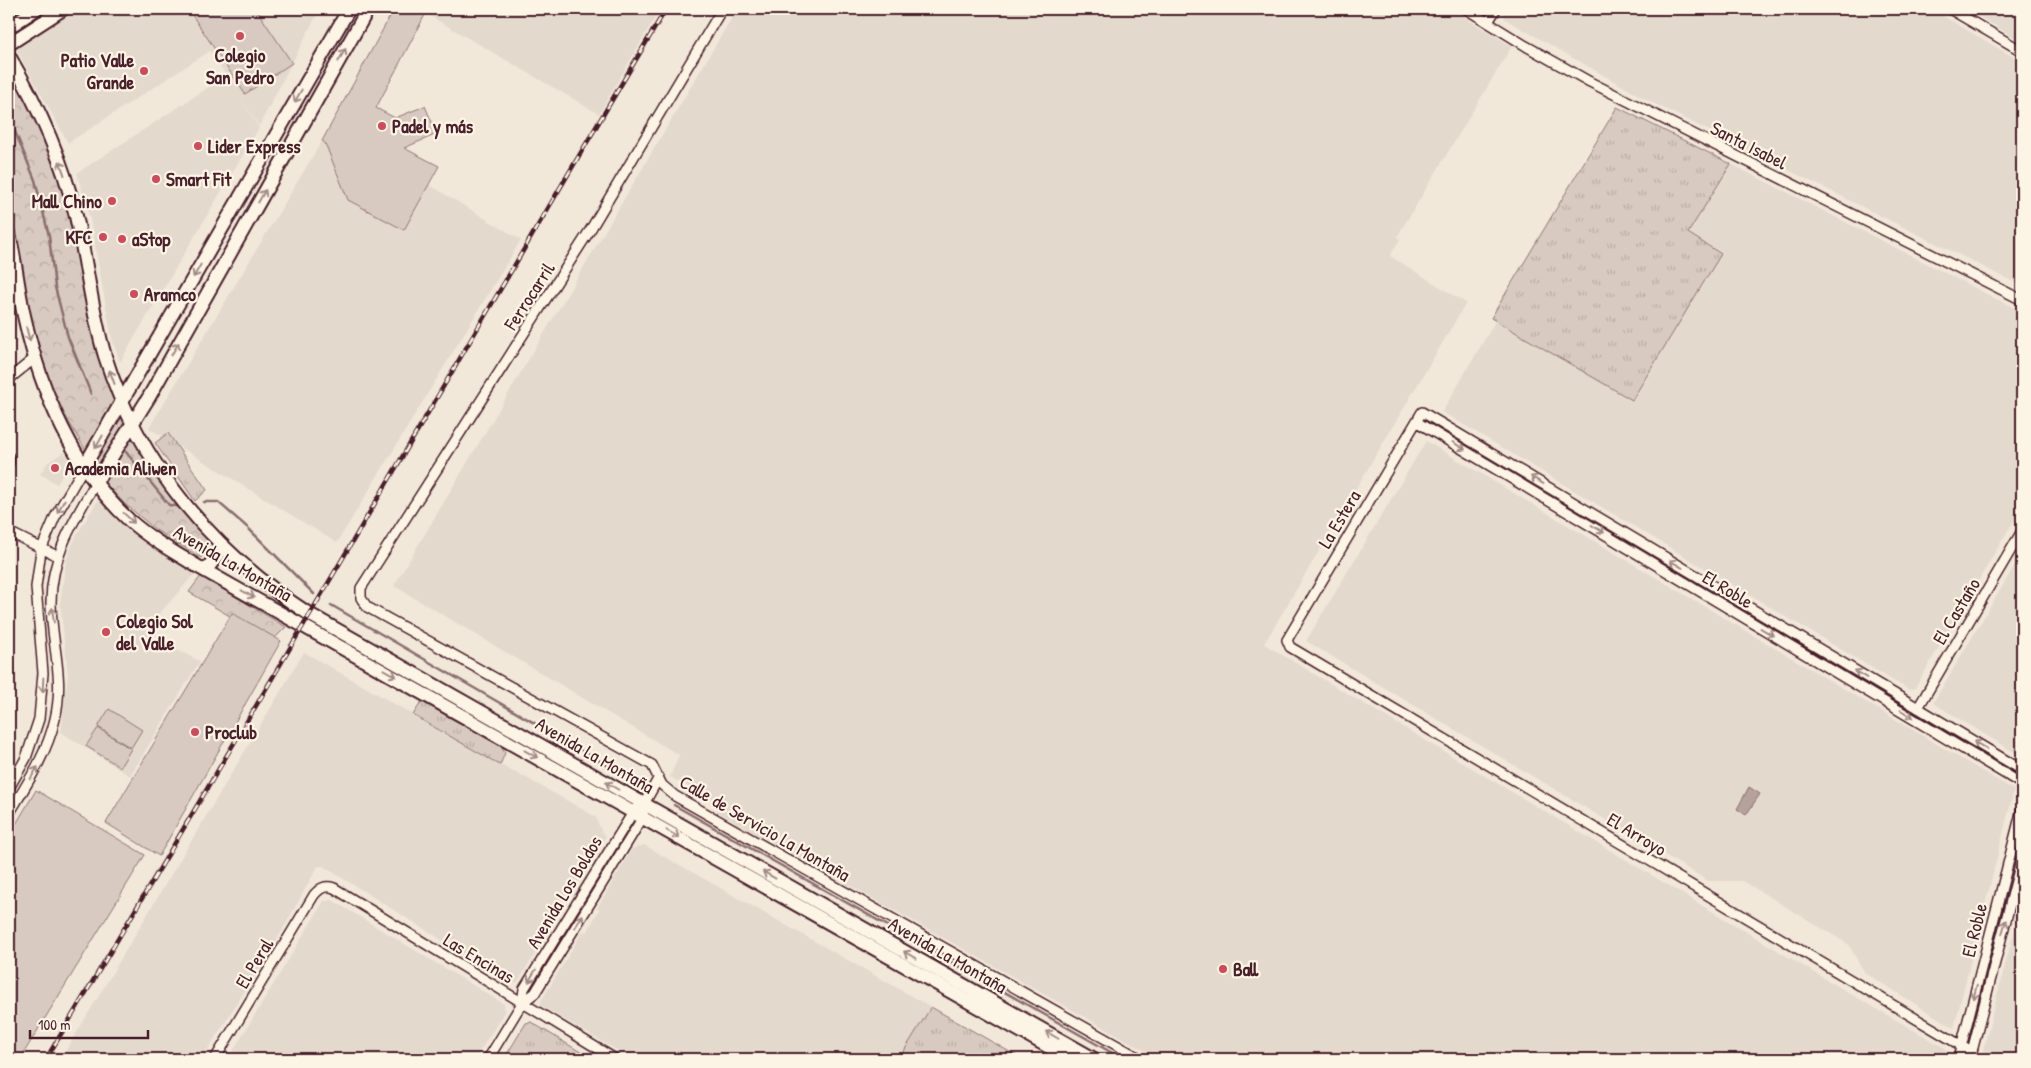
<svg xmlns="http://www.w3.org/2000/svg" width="2031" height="1068" font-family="'Patrick Hand',sans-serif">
<defs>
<pattern id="grass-tufts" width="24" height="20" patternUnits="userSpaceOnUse" patternTransform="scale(1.25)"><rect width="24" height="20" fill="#d8cac0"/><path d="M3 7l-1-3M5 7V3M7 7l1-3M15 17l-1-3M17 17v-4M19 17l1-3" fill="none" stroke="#bbada5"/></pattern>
<pattern id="park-crowns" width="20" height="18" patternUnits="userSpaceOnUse" patternTransform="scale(1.25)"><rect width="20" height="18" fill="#d8cac0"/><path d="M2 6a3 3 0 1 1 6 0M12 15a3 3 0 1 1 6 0" fill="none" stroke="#bbada5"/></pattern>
</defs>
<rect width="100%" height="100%" fill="#f1e8da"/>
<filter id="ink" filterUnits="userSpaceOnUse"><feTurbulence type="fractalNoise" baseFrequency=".02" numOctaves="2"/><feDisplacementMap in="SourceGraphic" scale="10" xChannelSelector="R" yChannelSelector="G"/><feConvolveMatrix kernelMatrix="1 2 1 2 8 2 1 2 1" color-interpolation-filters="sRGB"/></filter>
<g filter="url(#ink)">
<path fill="#e4d9cd" d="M70,9H320L259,126L240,98L259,128L120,362L112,339L90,219L77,173L226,76L210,51L68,143L14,45Z
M418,9H660L599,114Z
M737,9H1451L1512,46L1397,237L1400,239L1390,256L1466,303L1264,644L1837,986L1945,1048L1948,1054L1947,1059H1160L716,811L720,804L670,777L679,755L394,586Z
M1506,9H1931L2022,62V286L1647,100L1505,19L1504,13Z
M1974,9H2022V42L1972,12Z
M322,141L403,229L428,184L521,240L337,543L149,428Z
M1731,164L2022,312V507L1915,688L1909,690L1872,668L1442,412L1496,320L1632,400L1720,254L1688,233Z
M1426,441L2014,790L1954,1028L1865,973L1848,944L1743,881H1708L1306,641Z
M64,452L71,462L57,484L40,474L47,463Z
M101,495L197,571L147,628L150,637L200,661L130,776L61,732L68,674L60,603L66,560L76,536Z
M2022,553V757L1933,703Z
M304,652L513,772L514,771L596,817L601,831L606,836L518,982L511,983L323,866H318L278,938L202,1059H61Z
M644,845L931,1007L899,1059H632L541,1006V1001L583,931L587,932L599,910L597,908L632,849Z
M332,900L504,1004L505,1011L475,1059H228L324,901Z
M2022,902V1059H1981L1996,999Z"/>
<path fill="url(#grass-tufts)" stroke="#917476" d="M1617,107L1731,164L1688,233L1721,254L1632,400L1491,318Z
M168,433L207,490L195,501L155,443Z
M422,701L500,745L505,753L500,765L413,715Z
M931,1007L1022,1059H899Z
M531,1022L592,1059H504L526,1023Z"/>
<path fill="url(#park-crowns)" stroke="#917476" d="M17,80L37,123L60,182L85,286L116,390L212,540L201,558L156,530L124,503L105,483L53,395L33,338L25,285L9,207V86Z
M201,576L286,627L272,641L189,592Z"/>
<path fill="#d8cac0" stroke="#917476" d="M188,9H256L292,63L245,94Z
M394,9H418L426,13L376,108L395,118L425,106L437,134L404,148L439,166L404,230L348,200L325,143L322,141Z
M232,613L281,641L159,856L106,823Z
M109,709L142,730L131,748L98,727Z
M98,728L131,749L120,767L86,746Z
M36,790L145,855L20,1059H9V836Z"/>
<path fill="#b6a19c" stroke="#8b6d6f" d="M1749,787L1760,794L1746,815L1737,809Z"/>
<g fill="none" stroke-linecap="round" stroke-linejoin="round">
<path stroke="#8b6d6f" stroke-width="2.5" d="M9,117L35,180L49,236L55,287L68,337L91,394
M126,452L169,505L182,507
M204,502H218L248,528L314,594
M331,605L636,782
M674,805L1123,1059"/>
<defs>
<path id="street" d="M722,9L592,227L361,588V598L367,607L652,765L662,785L675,796L1141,1059
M1466,9L1526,46L1590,82L2022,300
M1950,9L2022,51
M1488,22L1496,9
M9,379L35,358
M1417,422L2022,784
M9,457V463
M9,532L57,556
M1918,708L2022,531
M9,788L26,758L39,719L43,673L36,587L41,550L55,517L85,465
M9,814C27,784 47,754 55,719C65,677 51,643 51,602C51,556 74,520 96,482
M522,1003L535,993L643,817L644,804L658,779
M1972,1052L1290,647L1287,640L1422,412L2022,770
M215,1059L314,895C320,888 325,885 334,888L615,1059
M488,1059L522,1003L524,989L635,809
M1958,1059L2022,809
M1970,1059L2022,858"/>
<path id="secondary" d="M9,27L36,9
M9,44L63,9
M9,56C39,107 62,158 76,216C87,262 91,310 105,356C139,465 214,553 309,614L1094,1059
M9,234C16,262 18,292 25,320C41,392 74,469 129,520C149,538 172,551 195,565L1070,1059
M85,465L349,9
M96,482L149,397L368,9
M206,570L223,548"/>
</defs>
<use href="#street" stroke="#4a1f2b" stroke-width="12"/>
<use href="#secondary" stroke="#4a1f2b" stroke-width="16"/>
<use href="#street" stroke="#fcf5e5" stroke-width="9"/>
<use href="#secondary" stroke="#fcf5e5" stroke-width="12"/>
<defs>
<path id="rail" d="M46,1059C256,711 458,358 666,9"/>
</defs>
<use href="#rail" stroke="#4a1f2b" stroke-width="4.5"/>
<use href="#rail" stroke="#fcf5e5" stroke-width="2.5" stroke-dasharray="8" stroke-linecap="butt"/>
</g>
<defs><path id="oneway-shaft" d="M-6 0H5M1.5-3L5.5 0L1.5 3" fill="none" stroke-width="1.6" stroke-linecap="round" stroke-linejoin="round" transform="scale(1.25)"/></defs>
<g stroke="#a38a88">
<use href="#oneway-shaft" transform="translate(342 55) rotate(-60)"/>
<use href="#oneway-shaft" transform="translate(298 96) rotate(120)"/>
<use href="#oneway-shaft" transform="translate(62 168) rotate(-109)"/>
<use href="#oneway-shaft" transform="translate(262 196) rotate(-60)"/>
<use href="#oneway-shaft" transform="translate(197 271) rotate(120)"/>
<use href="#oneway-shaft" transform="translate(28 334) rotate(76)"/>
<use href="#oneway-shaft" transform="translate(175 349) rotate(-60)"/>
<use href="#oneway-shaft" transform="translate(112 377) rotate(-110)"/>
<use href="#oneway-shaft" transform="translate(99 442) rotate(120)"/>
<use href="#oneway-shaft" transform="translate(1459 446) rotate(31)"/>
<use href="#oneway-shaft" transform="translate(1537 480) rotate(-149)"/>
<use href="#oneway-shaft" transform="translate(61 506) rotate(120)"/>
<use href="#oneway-shaft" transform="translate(129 518) rotate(43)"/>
<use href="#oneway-shaft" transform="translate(1598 529) rotate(31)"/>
<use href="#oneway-shaft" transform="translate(1676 564) rotate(-149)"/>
<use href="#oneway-shaft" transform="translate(248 594) rotate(29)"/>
<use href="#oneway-shaft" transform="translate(53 615) rotate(-97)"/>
<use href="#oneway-shaft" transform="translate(1767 632) rotate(31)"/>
<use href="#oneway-shaft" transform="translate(390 673) rotate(29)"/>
<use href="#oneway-shaft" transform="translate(1861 674) rotate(-149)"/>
<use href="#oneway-shaft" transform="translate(43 685) rotate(93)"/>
<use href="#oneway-shaft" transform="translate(1907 714) rotate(31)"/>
<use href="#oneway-shaft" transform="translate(1980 745) rotate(-149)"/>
<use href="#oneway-shaft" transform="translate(531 754) rotate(29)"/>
<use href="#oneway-shaft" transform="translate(34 773) rotate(-59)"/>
<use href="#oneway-shaft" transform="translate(612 786) rotate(-150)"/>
<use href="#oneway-shaft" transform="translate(673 834) rotate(30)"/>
<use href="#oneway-shaft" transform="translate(769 875) rotate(-151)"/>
<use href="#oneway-shaft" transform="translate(579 921) rotate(-58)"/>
<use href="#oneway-shaft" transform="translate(2004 927) rotate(-75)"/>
<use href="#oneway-shaft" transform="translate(910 955) rotate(-150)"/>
<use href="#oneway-shaft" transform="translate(532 976) rotate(121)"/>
<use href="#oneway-shaft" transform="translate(1975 992) rotate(104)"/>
<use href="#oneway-shaft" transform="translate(1052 1035) rotate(-150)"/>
</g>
</g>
<g fill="#d1495b" stroke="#fcf5e5" stroke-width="2">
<circle cx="240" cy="36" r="5"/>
<circle cx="144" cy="71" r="5"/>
<circle cx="382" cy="126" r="5"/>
<circle cx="198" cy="146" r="5"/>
<circle cx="156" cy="179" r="5"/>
<circle cx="112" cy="201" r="5"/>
<circle cx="103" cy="237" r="5"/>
<circle cx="122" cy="239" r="5"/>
<circle cx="134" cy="294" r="5"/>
<circle cx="55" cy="468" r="5"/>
<circle cx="106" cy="632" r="5"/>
<circle cx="195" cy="732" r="5"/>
<circle cx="1223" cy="969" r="5"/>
</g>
<g text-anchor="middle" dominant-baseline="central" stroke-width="4.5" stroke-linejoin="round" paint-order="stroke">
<g font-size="19" font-weight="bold" fill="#4a1f2b" stroke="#fcf5e5" text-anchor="start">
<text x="240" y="55" text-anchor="middle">Colegio<tspan x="240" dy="22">San Pedro</tspan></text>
<text x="134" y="60" text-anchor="end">Patio Valle<tspan x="134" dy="22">Grande</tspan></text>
<text x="392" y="126">Padel y más</text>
<text x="208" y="146">Lider Express</text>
<text x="166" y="179">Smart Fit</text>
<text x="102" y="201" text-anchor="end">Mall Chino</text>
<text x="93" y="237" text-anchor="end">KFC</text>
<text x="132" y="239">aStop</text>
<text x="144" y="294">Aramco</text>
<text x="65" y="468">Academia Aliwen</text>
<text x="116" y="621">Colegio Sol<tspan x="116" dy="22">del Valle</tspan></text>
<text x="205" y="732">Proclub</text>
<text x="1233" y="969">Ball</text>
</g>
<g font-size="19" fill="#4a1f2b" stroke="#fcf5e5">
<text transform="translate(1749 145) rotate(27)">Santa Isabel</text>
<text transform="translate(529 296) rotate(-57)">Ferrocarril</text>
<text transform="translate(1339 519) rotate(-59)">La Estera</text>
<text transform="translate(233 563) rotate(30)">Avenida La Montaña</text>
<text transform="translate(1728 589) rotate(31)">El Roble</text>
<text transform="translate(1956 611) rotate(-59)">El Castaño</text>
<text transform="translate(595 755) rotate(30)">Avenida La Montaña</text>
<text transform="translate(765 828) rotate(30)">Calle de Servicio La Montaña</text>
<text transform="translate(1637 834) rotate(31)">El Arroyo</text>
<text transform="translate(564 892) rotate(-59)">Avenida Los Boldos</text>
<text transform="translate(1974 930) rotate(-76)">El Roble</text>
<text transform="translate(948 955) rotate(30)">Avenida La Montaña</text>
<text transform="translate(479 958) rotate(31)">Las Encinas</text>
<text transform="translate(254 963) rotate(-59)">El Peral</text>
</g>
</g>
<rect width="2031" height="1068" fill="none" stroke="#fcf5e5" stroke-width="30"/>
<rect x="15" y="15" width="2001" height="1038" fill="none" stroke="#4a1f2b" stroke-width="2" filter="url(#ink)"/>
<path d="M30 1030v8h118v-8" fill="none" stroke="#4a1f2b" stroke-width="2.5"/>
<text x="38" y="1030" font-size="15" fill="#4a1f2b" stroke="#fcf5e5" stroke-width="4" paint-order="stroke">100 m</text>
</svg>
